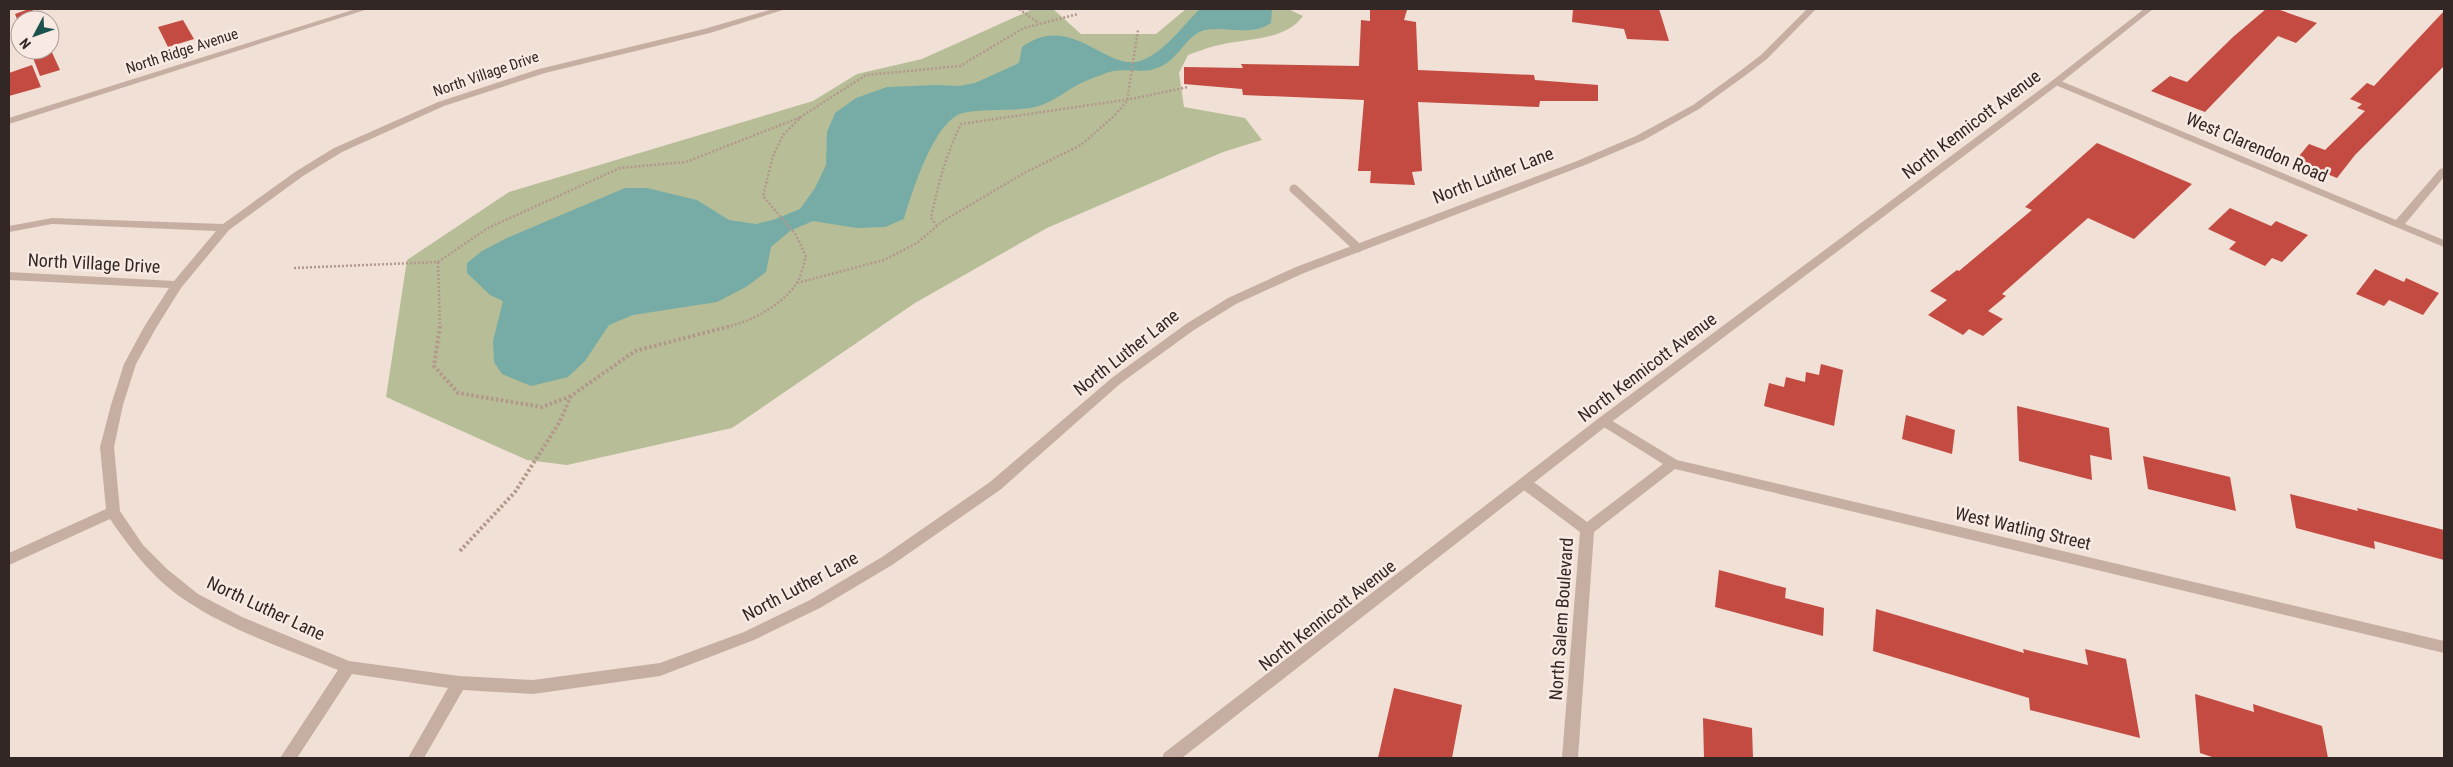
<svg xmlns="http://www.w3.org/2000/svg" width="2453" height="767" font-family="'Roboto Condensed',sans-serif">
<rect width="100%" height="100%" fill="#f0e0d6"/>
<path fill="#b7be97" d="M1033,9H1053L1081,34H1156L1186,9H1288L1303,16C1285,42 1242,38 1215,46C1206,48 1197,52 1188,55L1179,73L1184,107L1245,118L1262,140L1223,152L1047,228L915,303L732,428L567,465L527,460L386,397L407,260L509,192L813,101L857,74L922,59Z"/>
<path fill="#76aca5" d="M1200,9H1272L1271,23C1250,37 1228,26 1205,30C1184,35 1179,64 1151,70C1139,72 1126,69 1113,71C1105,73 1096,77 1088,80C1069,87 1056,102 1035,107C1012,112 986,108 963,113C934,120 912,193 904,219L885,227L857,228L813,221L790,231L771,247L766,272L746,287L717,302L633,315L609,325L585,361L568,377L531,386L502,374L494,362L493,341L503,301L490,295L467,273V263L482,251L507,238L625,188H647L697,200L729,220L756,224L773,220L800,209L815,188L826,165L827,132L835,113L856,98L887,87L938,85L959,86L975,83L1019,63L1022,47C1071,11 1107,72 1140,61C1164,53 1182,26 1200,9Z"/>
<path fill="#c34b41" d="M29,9H32L37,20H20V26L15,14Z
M1573,9H1659L1669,41L1627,39L1624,29L1572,22Z
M2266,9H2277L2317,23L2296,43L2278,36L2205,112L2151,91L2170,76L2187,82L2233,37Z
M1370,10H1407L1404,20L1416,22L1418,70L1534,75L1535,80L1598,85V101H1540L1539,107L1418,102L1422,171L1412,172L1415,185L1370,183L1371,171H1358L1364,100L1243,95L1242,89L1184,84V67L1243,68L1241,64L1359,66L1361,20L1370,21Z
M2444,11V66L2355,155L2337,178L2295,161L2309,144L2325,150L2365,111L2357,108L2362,104L2350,99L2367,83L2374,86Z
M183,20L194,39L168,47L158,27Z
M50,48L60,70L40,76L30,50H50Z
M32,65L41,87L9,96V73Z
M2097,143L2192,184L2134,239L2088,218L2002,294L2006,296L1988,311L2003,319L1983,336L1969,329L1963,335L1928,315L1947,300L1930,291L1957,270L1959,271L2032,210L2025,207Z
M2230,208L2271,226L2276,221L2308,235L2282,262L2272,258L2265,266L2229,249L2236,242L2208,229Z
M2375,269L2404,282L2406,278L2439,293L2423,315L2389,300L2384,306L2356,294Z
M1821,364L1843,370L1834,426L1764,406L1769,383L1784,387L1786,377L1805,382L1806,372L1819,375Z
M2017,406L2109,428L2112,460L2090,455L2092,480L2019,461Z
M1906,415L1955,430L1952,454L1902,439Z
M2143,456L2230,477L2236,511L2148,489Z
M2290,494L2358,511L2357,508L2444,530V560L2374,541L2375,549L2296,528Z
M1719,570L1786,588L1785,598L1824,608L1823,636L1715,607Z
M1876,609L2024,653L2023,649L2088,665L2085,649L2126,659L2140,738L2030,710L2029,698L1873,651Z
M1394,688L1462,705L1452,758H1378Z
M2195,694L2254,712L2253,704L2322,726L2328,758H2215L2200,753Z
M1703,718L1752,728L1753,758H1704Z"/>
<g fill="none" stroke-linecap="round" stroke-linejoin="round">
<path stroke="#b3978d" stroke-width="2.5" stroke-dasharray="2 2" stroke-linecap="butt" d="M1019,9L1039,23
M937,226L931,218C938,185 946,154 961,124L1131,99L1188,87
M438,262L440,327
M294,268L438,262L488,228L620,168L686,162L801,117
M797,283L884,260L917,243L943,221L1024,173L1081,145L1114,116L1127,101L1138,30
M727,327C752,321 781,306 797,283C801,277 803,265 806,257L796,235L763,196L773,156L783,135L802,116L866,75L960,66L1024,28L1078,14"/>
<path stroke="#b3978d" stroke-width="4" stroke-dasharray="2.5 2.5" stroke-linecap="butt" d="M440,326L434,366L458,393L542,407L571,396
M460,551L515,492L559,423L571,396L635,351L731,326"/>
<path stroke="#c7aea3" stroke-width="9" d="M1294,189L1358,248"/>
<path fill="#c7aea3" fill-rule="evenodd" d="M356,9H368L9,124V118Z
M773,9H786L710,33L545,73L444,106L342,152L303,176L229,230L181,288L156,328L136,364L123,405L114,447L120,511L143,545L167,569L198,594L242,617L349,661L459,676L533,680L660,663L744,632L810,600L882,557L990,482L1113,377L1186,324L1228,298L1296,267L1577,161L1636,136L1693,105L1740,71L1761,55L1807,9H1816L1767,59L1746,75L1699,109L1644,140L1585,165L1304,273L1236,304L1194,330L1121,383L1000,490L892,565L820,608L754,640L660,676L533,694L463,690L424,758H408L448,688L352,674L297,758H280L338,670C288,649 233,632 188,602C155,581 132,551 110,519L9,565V553L106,509L100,447L111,405L124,364L144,327L169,288L9,280V272L174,281L216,231L52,224L9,232V226L52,218L223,224L295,172L334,148L438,102L539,69L704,29Z
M2056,79L2396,220L2440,169L2444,168V177L2405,224L2444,240V247L2053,84L2051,82Z
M1604,416L1677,460L2444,641V653L1675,469L1594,532L1578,758H1562L1580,532L1521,488L1519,484L1521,480H1531L1587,522L1663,464L1599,424L1598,421L1599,418Z"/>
<path fill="#c7aea3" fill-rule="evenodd" d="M2144,9H2153L2059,84L1609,424L1182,758H1162L1164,753L1599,418L2053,80Z"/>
</g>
<g text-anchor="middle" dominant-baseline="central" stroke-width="5" stroke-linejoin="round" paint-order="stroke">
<g font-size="15" fill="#322725" stroke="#f8eae2">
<text transform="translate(182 51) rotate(-18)">North Ridge Avenue</text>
<text transform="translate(486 74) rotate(-19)">North Village Drive</text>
</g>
<g font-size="18" fill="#322725" stroke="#f8eae2">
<text transform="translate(1971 124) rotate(-37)">North Kennicott Avenue</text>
<text transform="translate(2257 147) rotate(23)">West Clarendon Road</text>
<text transform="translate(1493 175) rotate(-21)">North Luther Lane</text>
<text transform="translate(94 263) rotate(3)">North Village Drive</text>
<text transform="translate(1126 352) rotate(-38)">North Luther Lane</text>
<text transform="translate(1647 367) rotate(-37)">North Kennicott Avenue</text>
<text transform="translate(2023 528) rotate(13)">West Watling Street</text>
<text transform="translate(800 586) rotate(-28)">North Luther Lane</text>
<text transform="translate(266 608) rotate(25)">North Luther Lane</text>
<text transform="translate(1327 615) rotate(-38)">North Kennicott Avenue</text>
<text transform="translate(1561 619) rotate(-86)">North Salem Boulevard</text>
</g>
</g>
<rect width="2453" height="767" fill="none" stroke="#322725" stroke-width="20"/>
<g transform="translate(35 35) rotate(229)"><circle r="24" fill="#f8eae2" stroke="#a99c96"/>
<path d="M0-4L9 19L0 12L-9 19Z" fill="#1c524d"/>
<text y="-8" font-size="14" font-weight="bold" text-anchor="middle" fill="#322725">N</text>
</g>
</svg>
